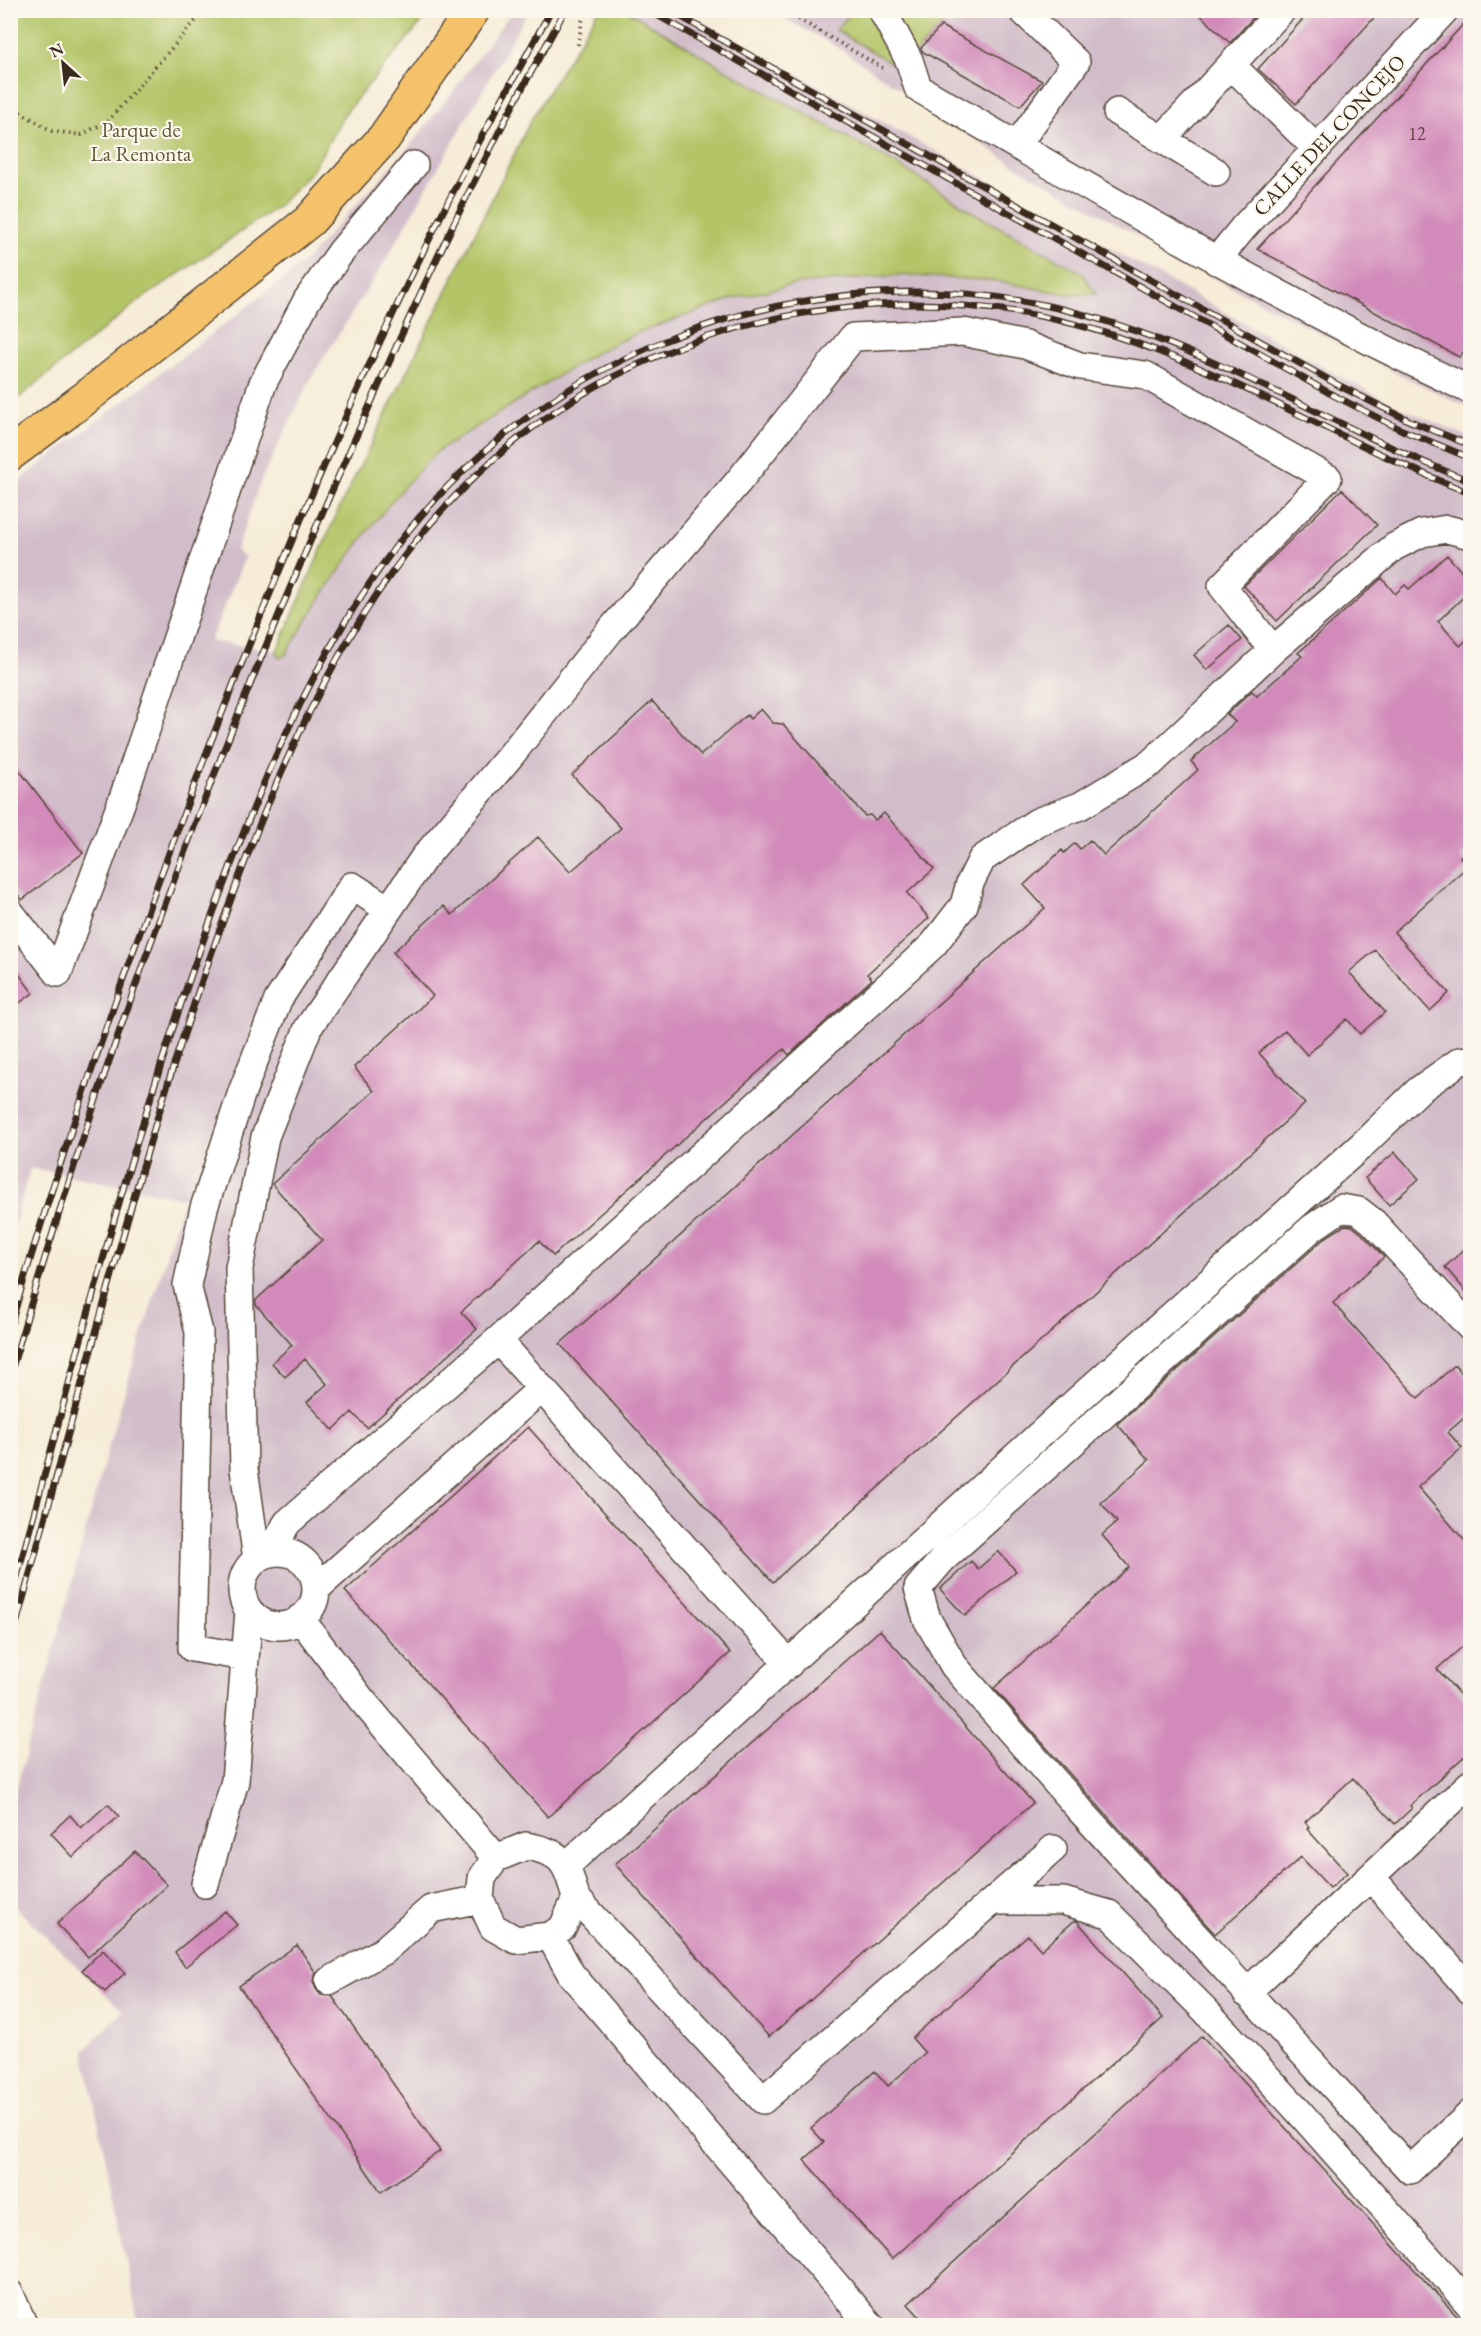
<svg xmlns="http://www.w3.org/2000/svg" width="1481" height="2336" font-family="'EB Garamond',serif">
<rect width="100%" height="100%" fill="#fbf7ec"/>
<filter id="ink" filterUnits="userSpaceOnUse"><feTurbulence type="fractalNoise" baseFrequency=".0167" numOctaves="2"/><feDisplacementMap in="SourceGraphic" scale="12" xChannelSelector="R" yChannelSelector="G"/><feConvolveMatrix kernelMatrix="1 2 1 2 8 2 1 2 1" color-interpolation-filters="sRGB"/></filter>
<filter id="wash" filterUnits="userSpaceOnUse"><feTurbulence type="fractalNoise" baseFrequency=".008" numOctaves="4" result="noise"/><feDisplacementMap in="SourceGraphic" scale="24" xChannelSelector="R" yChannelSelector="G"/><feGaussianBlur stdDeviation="1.35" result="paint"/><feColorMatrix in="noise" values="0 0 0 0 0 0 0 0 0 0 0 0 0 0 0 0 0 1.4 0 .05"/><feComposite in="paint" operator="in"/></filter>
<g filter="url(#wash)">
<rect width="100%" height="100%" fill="#f6ecd7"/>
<path fill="#d1bdc9" d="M512,11H528L387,258L311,378L261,480L236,551L245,557L210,641L277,651V655L364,536L419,470L438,451L597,352L635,334L732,299L796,284L846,278L898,275L932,277L996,281L1071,295L1096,294L1082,273L978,216L900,166L728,71L628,11H683L1343,378L1405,410L1470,437V2325H139L84,2051L123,2011L11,1903L10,1812L109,1444L184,1198L30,1168L11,1236V487L289,275L307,259L409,147L451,94Z
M772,11H1470V408L1398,374L1193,267L1014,165L839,48Z"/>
<path fill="#b4c568" stroke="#787843" stroke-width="1.5" d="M11,10H431V11L346,112L312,171L277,207L136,303L11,404Z
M598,11H628L728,71L900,166L978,215L1082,273L1096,294L1071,295L996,281L898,275L796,284L732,299L635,334L597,352L438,451C377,511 329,582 285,656L279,658L277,651L337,513L532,118Z
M853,11H955L901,69L836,30Z"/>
<g id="blocks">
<path fill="#d18ab9" d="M1195,10H1260L1230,43Z
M1311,10H1381L1296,104L1258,69Z
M1470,17V345L1459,357L1257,249Z
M941,26L1042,81L1020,106L923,52L921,48Z
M1342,489L1377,525L1277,621L1244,586Z
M1447,555L1470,581V591L1438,621L1460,646L1470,637V848L1460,857L1468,866L1394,932L1449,993L1430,1011L1375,950L1349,972L1385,1012L1360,1034L1347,1019L1307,1055L1285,1030L1259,1053L1305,1104L773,1582L560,1344L1045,908L1024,885L1062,850L1064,853L1075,843L1080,849L1090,840L1104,855L1198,770L1191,761L1235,722L1227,714L1252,691L1257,696L1302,656L1298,653L1382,578L1395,594L1405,585L1409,589Z
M1229,625L1242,640L1207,670L1194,655Z
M652,701L701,755L747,715L750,719L761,709L773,723L783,724L865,816L870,815L875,820L884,813L934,869L907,893L929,918L867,974L872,979L789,1055L784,1049L553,1256L539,1241L524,1255L461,1312L477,1329L367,1428L352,1412L333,1430L307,1402L327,1384L305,1359L285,1377L272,1363L292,1345L256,1305V1300L322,1240L272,1184L374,1091L354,1067L433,996L393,952L444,906L452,915L538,837L570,872L621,828L572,775Z
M10,758L83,853L22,900L10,884Z
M10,962L33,993L10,1010Z
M1395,1152L1419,1179L1389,1205L1365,1178Z
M1345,1225L1352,1226L1362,1234L1384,1257L1333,1303L1418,1398L1455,1365L1470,1383V1413L1448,1432L1462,1448L1418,1487L1470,1547V1640L1437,1669L1470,1706V1751L1410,1806L1412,1808L1395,1824L1353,1778L1305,1822L1309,1827L1307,1829L1347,1873L1330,1888L1301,1857L1215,1934L1092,1799L994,1688L1129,1567L1102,1535L1117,1522L1101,1503L1149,1460L1117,1424L1325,1238Z
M1470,1244V1296L1445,1267Z
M528,1427L730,1653L548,1817L345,1591Z
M998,1551L1016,1571L965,1616L940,1589L971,1561L978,1569Z
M880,1630L1033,1803L769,2037L615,1864Z
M108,1804L119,1816L73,1857L51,1833L70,1815L81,1828Z
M135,1851L167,1885L88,1957L57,1924Z
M225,1911L237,1925L185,1967L175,1952Z
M1074,1921H1077L1163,2018L892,2259L804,2160L824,2142L811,2128L875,2071L888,2086L925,2053L912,2038L1028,1935L1041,1950Z
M297,1945L316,1973L313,1981L316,1989L321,1995L332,1996L440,2151L381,2192L239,1986Z
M103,1950L125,1973L105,1992L82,1970Z
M1202,2036L1465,2325H927L908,2304Z"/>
</g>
</g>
<g filter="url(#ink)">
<use href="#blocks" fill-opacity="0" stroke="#57473a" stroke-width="1.5"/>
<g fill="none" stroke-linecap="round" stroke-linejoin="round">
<defs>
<path id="minor" d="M882,10L909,60L918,88C1100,194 1280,301 1470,390
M1231,65L1316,148
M1117,112L1216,172
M1162,139L1282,10
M1017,145L1076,62L1022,10
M1216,261L1243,228L1445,10
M10,912L58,973L123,798L263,383L307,300L341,252L414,165
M1470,1327L1373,1222L1359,1211L1341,1208L1312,1228L943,1559L918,1588L927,1619L954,1666L1080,1810L1410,2170L1470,2114
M498,1340L789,1664
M242 1589a37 37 0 1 1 74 0a37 37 0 1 1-74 0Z
M270,1553L287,1523L498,1340L933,945L964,905L970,883L982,859L1037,822L1080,806L1151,763L1273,650L1394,547L1422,533L1447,529L1470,535
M257,1559L244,1469L239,1268L265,1137L308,1028L423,859L511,755L609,632L738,482L853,337L963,332L1025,345L1080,366L1145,375L1328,478L1222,586L1273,650
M317,1588L541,1389
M300,1618L361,1699L496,1858
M245,1657L192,1648L199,1332L187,1285L204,1208L242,1092L278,1000L352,886L388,909
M526,1846C564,1853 566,1862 576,1898L563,1927L550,1936L516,1940L493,1927L480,1899L482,1878L496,1858Z
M567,1865L1070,1407L1362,1145L1419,1090L1460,1061L1470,1060
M1371,1877L1470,1990
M205,1884L235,1781L249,1611
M576,1898L763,2100L1053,1849
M994,1901H1063L1109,1914L1206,2011L1294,2106L1470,2305
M550,1936L571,1974L871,2326
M329,1981L383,1951L431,1909L480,1899
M1246,1993L1470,1784
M10,2294L24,2326"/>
<path id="highway" d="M10,454L84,399L309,221L384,138L473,10"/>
</defs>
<use href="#minor" stroke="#57473a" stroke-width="30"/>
<use href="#highway" stroke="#57473a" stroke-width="36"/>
<path stroke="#57473a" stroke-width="4" stroke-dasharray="1.5 4.5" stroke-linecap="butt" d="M783,10L886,70
M578,45L584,10
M10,106L52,131L81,135L108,121L205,10"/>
<use href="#minor" stroke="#fff" stroke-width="27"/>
<use href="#highway" stroke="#f4c26a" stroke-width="33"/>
<defs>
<path id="rail" d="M648,10L1333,395L1402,430L1470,458
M669,10L1340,386L1410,421L1470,445
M10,1327C64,1141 129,958 197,778C277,568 365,360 469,161C495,111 524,61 551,10
M10,1375C95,1080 201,792 323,511C379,384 435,257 498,134C519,92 543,52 565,10
M10,1602C72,1377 127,1149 207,930C253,802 304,675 383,564C529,358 781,259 1028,302C1187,330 1322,424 1470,481
M10,1646C53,1491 94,1335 139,1180C166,1085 197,992 231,899C322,650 439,426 708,337C810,303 917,296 1023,313C1184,340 1321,435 1470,493"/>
</defs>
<use href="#rail" stroke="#3b2a1e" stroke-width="7"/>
<use href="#rail" stroke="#fbf7ec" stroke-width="4.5" stroke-dasharray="14" stroke-linecap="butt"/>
</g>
</g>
<g text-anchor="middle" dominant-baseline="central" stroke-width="4.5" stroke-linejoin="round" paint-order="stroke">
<g font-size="18" fill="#604245">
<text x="1417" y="133">12</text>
</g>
<g font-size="21" fill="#5f5834" stroke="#fbf7ec">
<text x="141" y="129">Parque de<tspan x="141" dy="24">La Remonta</tspan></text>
</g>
<g font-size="21" fill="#3b2a1e" stroke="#fbf7ec">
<text transform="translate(1329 135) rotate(-47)">CALLE DEL CONCEJO</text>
</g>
</g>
<rect width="1481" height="2336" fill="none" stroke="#fbf7ec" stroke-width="36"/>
<g transform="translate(63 63) rotate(333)" stroke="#fbf7ec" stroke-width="4.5" paint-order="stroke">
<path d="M0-4.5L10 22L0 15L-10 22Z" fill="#3b2a1e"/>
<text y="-9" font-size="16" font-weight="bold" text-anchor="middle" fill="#3b2a1e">N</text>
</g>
</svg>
